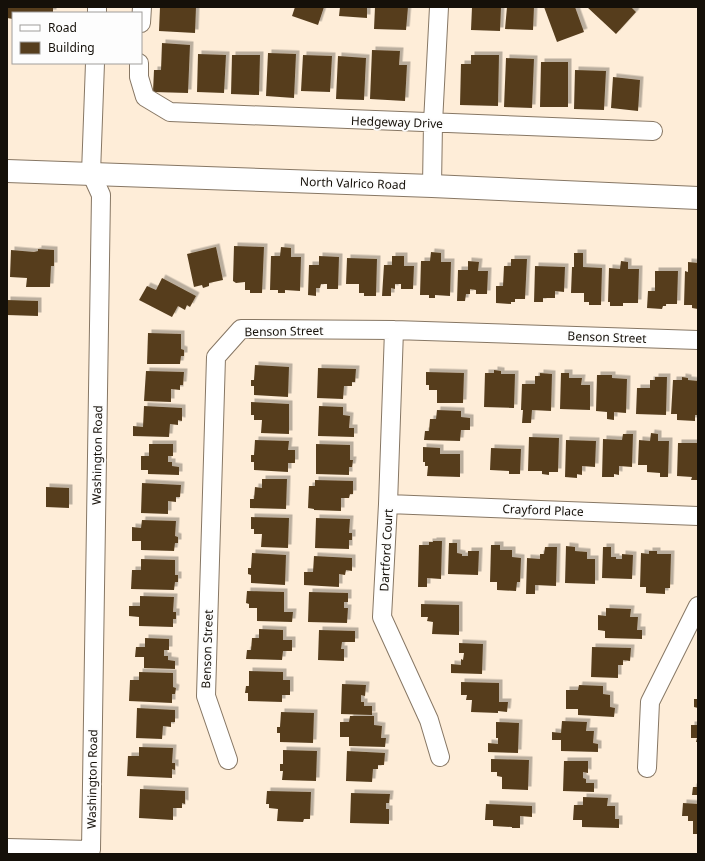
<svg xmlns="http://www.w3.org/2000/svg" width="705" height="861" font-family="'Noto Sans',sans-serif">
<defs>
<filter id="shadow"><feDropShadow dx="3.5" dy="-3.5" stdDeviation="0" flood-color="#0004"/></filter>
</defs>
<rect width="100%" height="100%" fill="#feedd8"/>
<path fill="#563e1e" filter="url(#shadow)" d="M7,7H53V13H13V19L7,18Z
M160,7H196L195,33L159,31Z
M295,7H324L318,25L292,16Z
M340,7H367V18L339,16Z
M375,7H408L406,30L374,29Z
M472,7H501L500,31L471,30Z
M507,7H534L533,30L505,29Z
M544,7H575L584,32L557,42Z
M587,7H631L636,12L616,34Z
M162,43L190,45L188,93L153,92L154,70H161Z
M372,50L400,51L399,65H407L405,101L370,99Z
M268,53L296,54L294,98L266,96Z
M198,54L226,55L224,93L197,92Z
M232,55H260L259,95L231,94Z
M303,55L332,56L330,92L301,91Z
M471,55H499L498,106L460,105L461,64H471Z
M338,56L366,58L364,100L336,99Z
M506,58L534,59L532,108L504,107Z
M541,62H568V107H540Z
M575,70L606,71L604,110L574,109Z
M613,77L640,80L638,111L611,108Z
M234,246L264,247L262,293H250V290H245V282L236,283L233,281Z
M216,247L223,280L209,283V286L203,288L202,285L194,287L187,254Z
M281,247L291,248V257H301L300,291L285,290V293H278V290H270L271,256H280Z
M38,249L54,250V266H51L50,287H26L27,278L10,277L11,250L34,252L38,251Z
M431,252L441,253V262H451L450,296L435,295V298H429V295H420L421,261H430Z
M574,253H583V267L602,268L601,305H589V302H584V293H571L572,267H574Z
M319,256L339,257L338,289H327V284H321L320,288H316V296L308,295L309,265H319Z
M392,256H404V266H414L413,289H401V284H395V289L391,288V296H382L384,265H392Z
M347,258L377,259L376,296H364V293H359V284H346Z
M511,259H527L525,299H515V302H511V304L496,303V286H503L504,266H511Z
M468,261L479,262L478,271H488L487,294H476V290L470,289V294H466L465,301H457L458,270H468Z
M621,261L628,262V269H639L638,303H623V306H610V302H608L609,268L620,269Z
M688,262L698,263V309L692,308V305H684L685,271L688,272Z
M535,266L565,267L564,292L555,291V298H543V302H534Z
M655,271H678L677,304H666V306H663L662,309L647,308L648,291H655Z
M162,278L196,296L190,307L187,305L185,310L178,306L172,317L139,300L147,286L156,290Z
M7,300L38,301V316L7,315Z
M148,333L181,334V349L184,350V356H181L180,364H147Z
M255,365L289,367L288,397L254,395V386H251V380H254Z
M318,368L356,369L355,382H352V386H344L343,399L317,398Z
M494,370L501,371V374H515L514,408L484,407L485,373H494Z
M146,371L184,372L183,385H180V390L171,389V402L144,401Z
M426,372L464,373L463,403H437V390H429V385H426Z
M540,373L552,374L551,411L532,410L531,423H522L523,410H521L522,384H535V376H540Z
M561,373H569V378H582L581,385H590V410L560,409Z
M597,375H612V378L627,379L626,413L614,412V420L607,419V412L596,411Z
M655,377H667L666,415L636,414L637,388H650V380H655Z
M682,377L688,378V380L698,381V415H695V421L677,420V414H671L673,380H682Z
M251,402L289,404V434L261,433L262,420H254V415H251Z
M144,406L182,408V421L178,420V425L170,424L169,437L133,436V426L143,427Z
M319,406L343,407V415L350,416L349,428H354V437L318,436Z
M437,410L461,411V417L470,418V430H461L460,441L424,440L425,431H429L430,419H436Z
M651,433L658,434V441H669L668,477H660V473L647,472V465H638L639,440L650,441Z
M623,434H633L632,467L619,466V475L614,474V477H602L603,439L622,440Z
M529,437L559,438L558,472H549V475L542,474V471H528Z
M255,440L289,441L288,450H295V463H288V472L254,470V462H251V455H254Z
M566,440L596,441L595,467L582,466V475L577,474V478L565,477Z
M678,443H698V480H691L692,477L677,476Z
M149,444H173V456H168V462H172V466L179,467V475L148,474V470H141V456H149Z
M316,444L350,445V460H353L352,467H349V475L316,474Z
M423,447L440,448V454H460V477L427,476L428,466H425V462H423Z
M491,448L521,449L520,474H509V471L490,470Z
M262,479H287L286,509L250,508V499H254L255,487L262,488Z
M315,480L353,481V494H350L349,498H341V511L314,510V509L308,508L309,486H315Z
M142,483L181,485L180,497H176V502L168,501V514L141,513Z
M46,487L69,488V508L46,507Z
M251,517L289,518L288,548L261,547L262,534H254V529H251Z
M316,518L350,519L349,533H352V540H349V549L315,548Z
M142,520L176,521L175,536L178,537V543H175L174,551L141,550V541H132V527L141,528Z
M433,541H442L441,579L427,578V587H418L419,545H429V542H433Z
M449,543H457V553L462,554V556H468V551H479L478,575L448,574Z
M491,545H500V550H512V557L521,558L520,582H517L516,591L497,590V582H490Z
M566,546L575,547V551L587,552V559H595V584L565,583Z
M545,547H557L556,586L535,585V594H526L527,558L540,559V554H544Z
M603,547H611V557H616V559H622V554L633,555L632,579L602,578Z
M649,551H657V554H671L670,588H665V594L646,593V587H640L641,553L649,554Z
M252,553L286,555L285,585L251,583V575L248,574V568H251Z
M314,556L352,558V571L346,570L345,575L339,574V587L304,585V572H313Z
M141,559L175,560V575H178V582H175L174,590L131,589L132,570H141Z
M247,591L284,592V612H293L292,622L257,621V608H249V604L246,603Z
M309,592L348,593V602H344V608H348L347,623L308,622Z
M140,596L174,597L173,612H176V619H173V627L139,626V617L129,616V606H140Z
M421,604L459,605V635L432,634L433,622L427,621L428,617H421Z
M606,608L631,609L630,617H638L637,630H642V639L605,638V631L598,630V615L606,616Z
M259,629L283,630V640H292V651H283L282,660L246,659L247,650H251L252,638H259Z
M319,630L355,631V642H342L341,649H344V661L318,660Z
M145,638L169,639V650H164V656H168V660L175,661V669L144,668V657H135L136,647H145Z
M459,643L483,644L482,674L451,673V664L461,665V659L463,660L464,653H459Z
M592,647L631,648L630,661L623,660V665H618V678L591,677Z
M249,671L283,672V680H290V695H282V702L248,701V693H245L246,686H249Z
M139,672L173,673V687L176,688L175,694H172V703L129,701L130,680H139Z
M461,682L499,683V702H508L507,712L498,711V713L471,712L472,700H466L467,695H461Z
M342,684L366,685L365,696L361,695V702H364V706H372V715L341,714Z
M579,685L603,686V694L610,695V707L615,708L614,717L578,715V709H566V690H578Z
M694,699H698V708L694,707Z
M137,708L175,710V722H171V727L163,726L162,739L136,738Z
M281,712L314,713L313,743L280,742V733H277V727H280Z
M350,716H374V725L382,726L381,738H386L385,747L349,746V737H340V722H349Z
M562,721L587,722L586,731H594L593,743L598,744V752L561,751V740H552V732L561,733Z
M496,722L519,723L518,753L488,752V743L498,744V738H496Z
M691,725H698V742H696L697,738H691Z
M139,747L173,748L172,763H175V770L172,769V778L127,776L128,756H139Z
M283,750L317,751L316,781L282,780L283,771H280V764H283Z
M347,751L385,753L384,765H378V769H373L372,782L346,781Z
M491,759L529,760L528,790L502,789V777L497,776V772H491Z
M564,761H588V773L583,772V778L586,779V783H594V792L563,791Z
M693,787H698V795H692Z
M140,789L185,791V804L182,803V808H173V820L139,818Z
M267,791L311,792L310,819H304L303,822L277,821L278,809L269,808V804H266Z
M351,793L390,794L389,803H386V809H389V824L350,823Z
M583,797L608,798L607,806H615V819H619V828L582,827V820H573L574,805H583Z
M683,803L698,804V834H693V821H688V816H682Z
M486,804L532,806V817L520,816V828H512V827L493,826V820H485Z"/>
<g fill="none" stroke-linecap="round" stroke-linejoin="round">
<defs>
<path id="minor" d="M97,13V7
M141,23L142,7
M139,63V77L145,97L170,112L653,131
M432,186L433,123L439,7
M394,330L388,504L382,617L429,720L440,757
M388,504L698,516
M228,760L206,696L216,357L241,329L394,330L698,340
M647,768L650,702L698,606
M7,848L91,850L101,195L91,173L95,63"/>
<path id="tertiary" d="M7,171L432,186L698,198"/>
</defs>
<use href="#minor" stroke="#877764" stroke-width="20"/>
<use href="#tertiary" stroke="#877764" stroke-width="24"/>
<use href="#minor" stroke="#fff" stroke-width="18"/>
<use href="#tertiary" stroke="#fff" stroke-width="22"/>
</g>
<g text-anchor="middle" dominant-baseline="central" stroke-width="4" stroke-linejoin="round" paint-order="stroke">
<g font-size="12" fill="#151009" stroke="#fdfdfd">
<text transform="translate(397 122) rotate(2)">Hedgeway Drive</text>
<text transform="translate(353 183) rotate(2)">North Valrico Road</text>
<text transform="translate(284 331) rotate(-1)">Benson Street</text>
<text transform="translate(607 337) rotate(2)">Benson Street</text>
<text transform="translate(97 455) rotate(-89)">Washington Road</text>
<text transform="translate(543 510) rotate(2)">Crayford Place</text>
<text transform="translate(386 550) rotate(-87)">Dartford Court</text>
<text transform="translate(207 649) rotate(-88)">Benson Street</text>
<text transform="translate(92 779) rotate(-89)">Washington Road</text>
</g>
</g>
<rect width="705" height="861" fill="none" stroke="#151009" stroke-width="16"/>
<rect x="12" y="12" width="130" height="52" fill="#fdfdfd" stroke="#a09e9b"/>
<rect x="20" y="25" width="20" height="6" fill="#ffffff" stroke="#a09e9b"/>
<text x="48" y="32" font-size="12" fill="#151009">Road</text>
<rect x="20" y="42" width="20" height="12" fill="#563e1e" stroke="#a09e9b"/>
<text x="48" y="52" font-size="12" fill="#151009">Building</text>
</svg>
